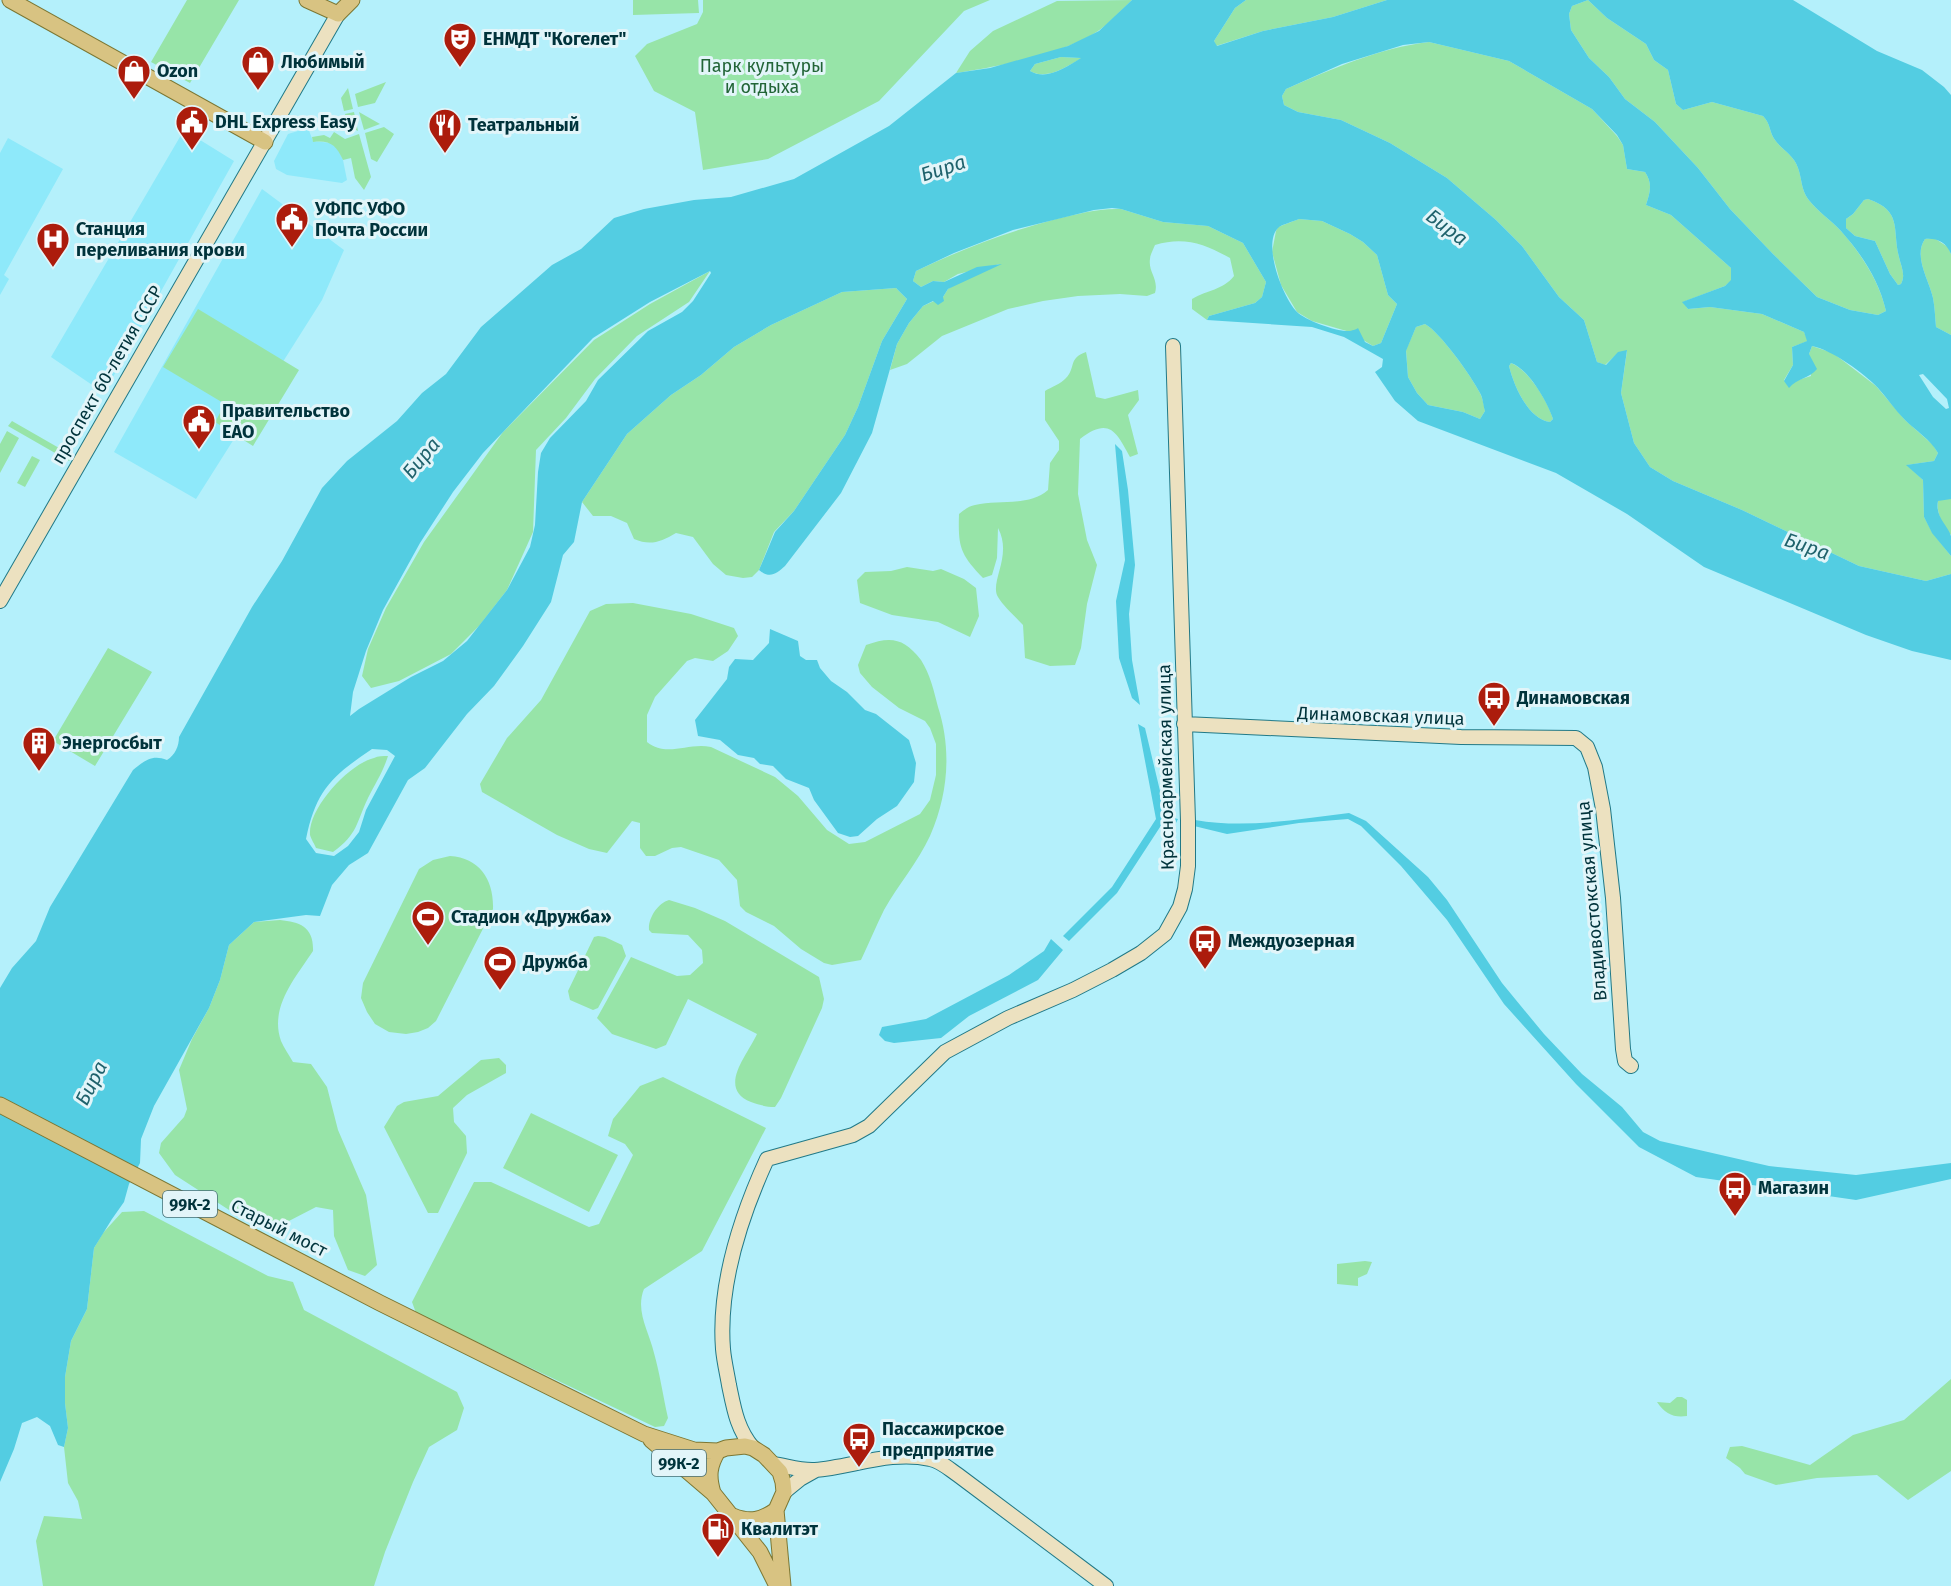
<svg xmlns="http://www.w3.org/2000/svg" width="1951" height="1586" font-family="'Fira Sans',sans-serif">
<rect width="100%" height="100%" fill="#b4f0fb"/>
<path fill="#8ee9fa" d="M308,128L313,141L331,143L337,147L343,160L347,180L342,183L287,175L276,169L274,161L288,134Z
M184,130L234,161L104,393L51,357Z
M8,138L63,169L4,275L9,279L0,295V153Z
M262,189L344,250L322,300L196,499L114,452Z"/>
<path fill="#97e4a8" d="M187,0H239L190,83L151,62Z
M633,0H698L699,13L633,15Z
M703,0H990L964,11L879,101L768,159L703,170L695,112L654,91L635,56L647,44L697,24L703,12Z
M1132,0C1121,10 1110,23 1098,31C1064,54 997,67 956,73L970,51L993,31L1057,1Z
M1246,0H1387L1333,17L1263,31L1216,46L1214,41L1235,8Z
M1588,0L1607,18L1646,44L1654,60L1668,70L1676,104L1683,110L1712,102L1763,116C1771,124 1769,132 1775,140C1782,150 1794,155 1798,168C1802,179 1801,189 1808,199C1817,211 1831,220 1841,231C1862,255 1879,281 1886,311L1878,315L1850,310L1817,297L1773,254L1730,209L1698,168L1655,122L1625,99L1609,77L1589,58L1571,30L1569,14L1572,6Z
M1429,42L1509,61L1592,109L1617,136L1623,145L1627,169L1645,172C1653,184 1650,192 1646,205L1671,215L1731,268L1732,280L1725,286L1683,302L1688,309L1710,307L1762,314L1804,332L1808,341L1792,347L1793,365L1784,380L1789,387L1795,381L1811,376L1809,354L1812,346L1833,353L1876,386L1905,420L1933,445L1938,453L1934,461L1907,465L1923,480L1924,517L1932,532L1951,556V574L1926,581L1859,566L1742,510L1673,481L1650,467L1634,443L1621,393L1627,351L1618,353L1605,365L1597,362L1584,320L1559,297L1522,246L1496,220L1447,178L1390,143L1341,120L1298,112L1284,105L1282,96L1286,89C1332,69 1379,48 1429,42Z
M1061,57L1082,58C1067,66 1047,81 1030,71L1035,64Z
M386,82L375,103L358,107L355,94Z
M348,88L353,109L344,111L341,98Z
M354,112L358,131L348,126L345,114Z
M359,112L380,124L364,130Z
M384,127L394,134L377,162L371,159L365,133Z
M334,132L345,139L359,134L371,177L364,190L355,178L351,158L343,160C336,145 330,140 313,142L312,137L324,135L330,138Z
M1868,199C1903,211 1892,229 1899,257C1901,266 1906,275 1901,284L1898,285L1890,274L1875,241L1855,236L1846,228V219L1853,214L1864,200Z
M1121,209L1163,222L1208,226L1243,243L1266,282L1262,297L1255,303L1209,316L1207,320L1192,309V299C1207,290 1223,290 1234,276L1230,258C1205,244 1184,236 1155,245C1153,250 1150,255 1150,259C1148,272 1159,279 1155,293L1147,296L1120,294L1078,296L1043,301L1008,309L942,336L907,364L890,370L897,344L909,323L923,306L943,297L948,289L959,282L1000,264L958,274L944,282L933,281L921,287L913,281L916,271C962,249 1007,232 1056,219C1078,214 1098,208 1121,209Z
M1299,219L1322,221L1350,234L1363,242L1377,255L1388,295L1397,304L1381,343L1373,346L1350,332L1312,321L1297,312L1281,285L1272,252L1276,231L1278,227Z
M1934,238L1948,247L1951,254V335L1936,327C1935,318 1935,308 1933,298C1929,280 1913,256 1925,239Z
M710,271L689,302L637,336L595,379L566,418L536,450L533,532L507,590L479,626L451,654L399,681L371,688L362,676L368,649L386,608L424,542L503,432L594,340L650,304Z
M896,288L907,299L882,341L858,407L845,435L794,511L774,532L759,570L752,577L743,578L726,575L713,564L693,537L676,533C661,542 650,546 634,539L627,523L611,516H593L582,502L627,434L671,395L701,375L734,347L771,325L842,292Z
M198,309L299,370L253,446L215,422L225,404L163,367Z
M1425,324C1440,332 1472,377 1480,393C1483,399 1484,406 1485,411L1480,419L1463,412L1428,405L1417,393L1408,377L1406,350L1416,327Z
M1086,352L1096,397L1105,399L1138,390L1139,400L1128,415L1138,454L1130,457C1116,431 1109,417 1080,439L1078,494L1087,540L1097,565L1087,604L1081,648L1075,665L1050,666L1025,658L1023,625C1015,616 1004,607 998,597C989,582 1013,556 998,528L997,558L992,575L983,578C960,554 958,547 959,514C964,510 969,506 975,505C999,499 1029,507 1048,490L1050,463L1059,450V441L1045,420V391C1051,387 1061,384 1066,378C1076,368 1068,358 1086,352Z
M1511,363C1528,369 1548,402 1553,419L1550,422C1528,419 1514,386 1509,366Z
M12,421L73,456L69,461L8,426Z
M7,431L19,438L0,473V444Z
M32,456L40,460L25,487L17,483Z
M1942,499H1951V535C1943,527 1936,513 1938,501Z
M907,567L933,571L941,569L964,579L976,588L979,616L970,637L938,622L892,615L860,603L857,580L865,572L891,571Z
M633,603L691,614L734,628L738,636L728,651L713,661L695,658L687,661L655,697L647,715V742C667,758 688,742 711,747L775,777L798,796L827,830L849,844L865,842L920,814L930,800L936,775V744L930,728L925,721L899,708L872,687L860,673L858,665L866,645C891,636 904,638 921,660C930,674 934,691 938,707C952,750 948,795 930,836C918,862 898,885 884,910C876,926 869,943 861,960L832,965L824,963L801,949L774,926L746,912L740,906L737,880L719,860L681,847L672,848L655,856H646L640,848V823L632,821L607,853L589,849L557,835L482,792L480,784L507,738L541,700L590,611L606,604Z
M108,648L152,672L95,766L53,741Z
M388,756C383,772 375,784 368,798C356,823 358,834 333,852L316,848C315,845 311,839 310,835C308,808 349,764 374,758C378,756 383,756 388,756Z
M450,856C480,858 494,880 493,909L436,1021L428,1028L418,1032L406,1034L389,1032L375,1024L367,1012L361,998L363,983L419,869L433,860Z
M669,900L695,908L725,921L819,977L824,999L822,1008L781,1098L775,1107C766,1107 760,1105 751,1102C717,1088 747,1056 757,1034L688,999L666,1045L656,1049L612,1034L597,1018L631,957L677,976L690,975L703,963L702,950L688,935L652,933L649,930C648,918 658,903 669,900Z
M280,920C300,922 314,927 313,951C296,977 269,1007 281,1041C284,1048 289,1055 293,1062L311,1064L327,1087L338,1130L366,1195L377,1265L365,1276L348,1270L334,1236L333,1210L316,1207L285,1223L269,1226L243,1219L175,1175L159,1153L161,1143L184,1117L187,1109L179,1070L192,1039L209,1008L220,980L229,945L254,922Z
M598,936L605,937L622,945L626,956L598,1008L593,1010L570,1000L568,991L594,937Z
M499,1058L506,1065V1073L467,1095L453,1108L454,1122L466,1136L467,1153L438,1213H428L384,1127L397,1106L404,1102L438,1096L481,1060Z
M663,1077L766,1128L702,1251L644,1289C635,1311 649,1331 654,1353C660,1374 663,1396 668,1418L664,1426L655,1427L416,1313L412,1302L474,1182H491L589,1227L599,1224L633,1155L625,1144L608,1136L613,1119L640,1086Z
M531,1113L618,1155L589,1212L503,1168Z
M144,1211L268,1276L293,1282L304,1310L457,1392L464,1408L457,1430L429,1447L413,1482L385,1552L374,1586H43L36,1541L44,1516L82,1519L78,1501L68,1483L64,1447L68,1428L65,1403V1377L71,1341L87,1309L94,1248L103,1233L122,1212Z
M1365,1261L1372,1262L1367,1274L1358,1278V1286L1337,1284V1264Z
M1951,1379V1471L1908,1500L1877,1475L1817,1478L1776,1485L1745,1474L1740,1468L1726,1458L1730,1447L1742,1446L1810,1465L1853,1435L1904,1420Z
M1677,1397H1682L1687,1400V1416C1674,1418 1665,1414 1657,1402L1670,1403Z"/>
<path fill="#53cde2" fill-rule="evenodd" d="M1132,0H1246L1235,8L1214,41L1217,46L1263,31L1333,17L1387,0H1793L1877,51L1922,70L1944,87L1951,95V254C1946,242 1937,238 1925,239C1913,256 1929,280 1933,298C1935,308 1935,318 1936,327L1951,335V499L1938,501C1935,517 1947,524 1951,536C1951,542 1951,550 1951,556L1932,533L1924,517L1923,480L1906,465L1934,461L1938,453C1930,439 1916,431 1905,420C1895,410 1887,398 1878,388C1864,373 1832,350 1812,346L1809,354L1817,369C1809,379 1797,378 1789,388L1784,381L1793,365L1792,347L1807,341L1804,332L1762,314L1710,307L1688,309L1682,302L1725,286L1731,280V268L1671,215L1646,205C1650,192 1653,184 1645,172L1627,169L1623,145L1617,135L1592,109L1509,61L1429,42L1403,45L1342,64L1286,89L1282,96L1284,105L1298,112L1341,120L1390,143L1447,178L1496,220L1522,246L1559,297L1584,320L1597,362L1606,365L1618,352L1627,350L1621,393L1634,443L1650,467L1673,481L1742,510L1859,566L1926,581L1951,574V660L1912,651L1866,635L1704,567L1627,514L1556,473L1418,421L1395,401L1375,372L1382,367L1383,359L1344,337L1312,327L1207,320L1209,316L1255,303L1262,297L1266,282L1243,243L1208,226L1163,222L1121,209L1112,208L1094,210L1013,230L954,253L916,271L913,281L921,287L933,281L944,282L977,267L1002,264L948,289L943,297L944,301L938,305L933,301L923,306L909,323L897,344L872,433L841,493L785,566C776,574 770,579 759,570L775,532L794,511L845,435L858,407L882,341L907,299L896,288L842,292L771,325L734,347L701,375L671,395L627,434L582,502L574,542L563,555L551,602L523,646L494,686L467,714L425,768L408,780L368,853L349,865L332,885L320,916L306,915L254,922L229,945L220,980L209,1008L154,1106L141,1139L140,1163L129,1184L124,1202L112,1219L94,1248L87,1309L71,1341L65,1377V1403L68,1428L64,1447L58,1445L50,1426L37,1417L22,1423L14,1449L0,1482V988L12,968L36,941L50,907L133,770C144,761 152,754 167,760C175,755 179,746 179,737L252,607L282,561L322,488L347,461L397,421L422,393L446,374L481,327L552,265L581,249L614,218L644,209L694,200L731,197L794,179L889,126L956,73L990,68L1068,46L1099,31ZM1588,0L1607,18L1646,44L1654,60L1668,70L1676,104L1683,110L1712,102L1763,116C1771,124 1769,132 1775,140C1782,150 1794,155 1798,168C1802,179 1801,189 1808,199C1817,211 1831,220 1841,231C1862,255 1879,280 1886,311L1878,315L1850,310L1817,297L1773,254L1730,209L1698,168L1655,122L1625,99L1609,77L1589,58L1571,30L1569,14L1572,6ZM1061,57L1081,58C1066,67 1047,81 1030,71L1035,64ZM1868,199C1903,211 1892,229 1899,257C1901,266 1906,275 1901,284L1898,285L1890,274L1875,241L1855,236L1846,228V219L1853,214L1864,200ZM1299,219L1322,221L1350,234L1363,242L1377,255L1388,295L1397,304L1381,343L1373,346L1365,342L1358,328C1357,329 1351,331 1349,331C1337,332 1305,320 1297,312C1283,298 1262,244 1278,228C1282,224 1293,222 1299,219ZM710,271L711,273L693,301L682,312L648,331L598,380L586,401L550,438L541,453L538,472L535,525L530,547L507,590L467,641L443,661L411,677L359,709L350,716L353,692L366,651L383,610L420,543L453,492L483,453L593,338L650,302ZM1425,324C1440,332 1472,377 1480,393C1483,398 1483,405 1485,411L1480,419L1463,412L1428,405L1417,393L1408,377L1406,351L1416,327ZM1511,363C1528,368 1548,403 1553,419L1550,422C1528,419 1514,386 1509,366ZM1923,374L1947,399L1949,408L1946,409L1933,397L1919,375ZM372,749L387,750L395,756L366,810L359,832L348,846L334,856L316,853L306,839C316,790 332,776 372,749Z
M1115,444L1122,451L1128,490L1135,565L1129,614L1132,660L1140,705L1132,698L1119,658L1116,601L1125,560Z
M770,629L798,641L800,656L806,660H817L820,668L831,681L847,692L865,710L876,714L909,740L916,763L914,782L897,806L877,819L858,836L850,837L838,833L814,800L809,788L786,779L773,766L760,764L754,758L738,755L720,740L698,736L695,720L727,679L729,667L735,659L753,660L769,643Z
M1138,724L1145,728L1166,816L1178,819L1175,825L1162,824L1117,893L1069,941L1063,936L1112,887L1156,819Z
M1349,813L1366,821L1428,877L1447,900L1502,983L1544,1034L1582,1074L1622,1107L1643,1132L1660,1141L1769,1166L1856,1175L1951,1163V1179L1856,1200L1696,1177L1639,1147L1576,1084L1504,1004L1447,920L1401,866L1361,826L1348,819L1299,823L1227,834L1194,826L1195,820C1247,829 1298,819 1349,813Z
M1051,939L1063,950L1038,980L969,1016L941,1038L894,1043L885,1041L879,1035L882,1027L926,1019L1009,975L1044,951Z"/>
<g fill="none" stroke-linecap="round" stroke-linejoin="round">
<defs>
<path id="secondary" d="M0,601L338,14
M1184,724L1461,737L1576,738L1587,747L1595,767L1603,809L1613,898L1623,1049L1625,1061L1631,1066
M753,1448C737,1429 734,1409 729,1385C727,1373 724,1361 723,1349C718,1285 741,1216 767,1159L853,1135L869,1126L945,1052L1008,1018L1073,990L1112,970L1141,953L1165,934L1180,907L1185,889L1188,866V821L1173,346
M773,1464C787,1466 801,1471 815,1470C852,1467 892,1450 930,1459C941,1461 949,1469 958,1475L1106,1586
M784,1492L800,1479L816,1470"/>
<path id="primary" d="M10,0L265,142
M307,0L338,14
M338,14L352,0
M0,1105L380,1303L644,1434L694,1450L718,1451L726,1448L745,1446L753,1448L764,1455L780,1472L783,1482L784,1492L776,1510L783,1586
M651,1440L713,1493L760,1552L777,1586
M713,1493C708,1476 709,1466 718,1451
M733,1516C750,1523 762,1520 776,1510"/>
</defs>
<use href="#secondary" stroke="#217987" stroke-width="16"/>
<use href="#primary" stroke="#7c7733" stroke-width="17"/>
<use href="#secondary" stroke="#ece1c0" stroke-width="14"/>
<use href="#primary" stroke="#d8c382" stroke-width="15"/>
</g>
<defs>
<symbol id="theatre-pin" viewBox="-11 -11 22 30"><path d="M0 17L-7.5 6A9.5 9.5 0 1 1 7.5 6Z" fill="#ac1c0c" stroke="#e2f5f9"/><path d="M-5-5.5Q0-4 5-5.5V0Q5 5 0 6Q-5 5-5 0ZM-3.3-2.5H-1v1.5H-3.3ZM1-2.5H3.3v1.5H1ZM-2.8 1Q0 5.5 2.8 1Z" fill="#fff"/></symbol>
<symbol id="shop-pin" viewBox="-11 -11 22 30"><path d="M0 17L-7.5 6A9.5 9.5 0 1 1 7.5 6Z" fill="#ac1c0c" stroke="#e2f5f9"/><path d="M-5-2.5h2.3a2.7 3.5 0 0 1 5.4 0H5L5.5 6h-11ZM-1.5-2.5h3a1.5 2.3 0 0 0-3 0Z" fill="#fff"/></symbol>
<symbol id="civic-pin" viewBox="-11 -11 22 30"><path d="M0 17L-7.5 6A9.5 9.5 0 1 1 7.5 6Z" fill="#ac1c0c" stroke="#e2f5f9"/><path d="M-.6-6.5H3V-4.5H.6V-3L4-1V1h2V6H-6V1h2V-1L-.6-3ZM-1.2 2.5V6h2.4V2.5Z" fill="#fff"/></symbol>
<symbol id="restaurant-pin" viewBox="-11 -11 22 30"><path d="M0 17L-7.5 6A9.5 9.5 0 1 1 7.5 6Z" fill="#ac1c0c" stroke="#e2f5f9"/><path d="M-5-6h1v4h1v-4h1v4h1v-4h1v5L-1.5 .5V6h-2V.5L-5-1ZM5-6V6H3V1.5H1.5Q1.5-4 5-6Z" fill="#fff"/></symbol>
<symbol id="hospital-pin" viewBox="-11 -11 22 30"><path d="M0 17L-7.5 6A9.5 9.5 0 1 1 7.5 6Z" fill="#ac1c0c" stroke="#e2f5f9"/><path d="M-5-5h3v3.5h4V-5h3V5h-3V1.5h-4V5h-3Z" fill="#fff"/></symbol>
<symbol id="bus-pin" viewBox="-11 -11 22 30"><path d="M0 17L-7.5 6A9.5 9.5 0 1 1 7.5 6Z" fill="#ac1c0c" stroke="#e2f5f9"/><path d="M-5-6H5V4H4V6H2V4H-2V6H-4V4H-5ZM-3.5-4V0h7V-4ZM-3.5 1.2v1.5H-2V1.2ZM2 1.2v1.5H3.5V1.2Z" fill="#fff"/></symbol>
<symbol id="building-pin" viewBox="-11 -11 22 30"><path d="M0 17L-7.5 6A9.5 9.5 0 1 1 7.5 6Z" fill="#ac1c0c" stroke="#e2f5f9"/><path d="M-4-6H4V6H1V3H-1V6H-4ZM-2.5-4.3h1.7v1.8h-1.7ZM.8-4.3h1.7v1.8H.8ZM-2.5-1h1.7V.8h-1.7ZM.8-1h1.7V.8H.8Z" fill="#fff"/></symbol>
<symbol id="stadium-pin" viewBox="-11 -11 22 30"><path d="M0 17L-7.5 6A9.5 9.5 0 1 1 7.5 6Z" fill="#ac1c0c" stroke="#e2f5f9"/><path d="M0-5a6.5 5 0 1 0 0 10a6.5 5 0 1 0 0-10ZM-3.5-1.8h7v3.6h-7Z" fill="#fff"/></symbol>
<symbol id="fuel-pin" viewBox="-11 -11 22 30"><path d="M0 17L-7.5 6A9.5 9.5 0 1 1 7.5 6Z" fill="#ac1c0c" stroke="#e2f5f9"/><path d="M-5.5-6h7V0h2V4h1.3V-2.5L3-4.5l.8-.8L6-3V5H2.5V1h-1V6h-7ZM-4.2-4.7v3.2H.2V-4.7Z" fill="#fff"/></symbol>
</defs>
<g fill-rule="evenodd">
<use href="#theatre-pin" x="441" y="20" width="38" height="52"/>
<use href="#shop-pin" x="239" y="43" width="38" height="52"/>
<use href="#shop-pin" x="115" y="52" width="38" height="52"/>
<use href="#civic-pin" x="173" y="103" width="38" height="52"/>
<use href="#restaurant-pin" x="426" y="106" width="38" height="52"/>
<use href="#civic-pin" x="273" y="200" width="38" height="52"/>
<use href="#hospital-pin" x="34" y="220" width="38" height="52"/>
<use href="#civic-pin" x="180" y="402" width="38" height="52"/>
<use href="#bus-pin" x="1475" y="679" width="38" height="52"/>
<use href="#building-pin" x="20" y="724" width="38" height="52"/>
<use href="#stadium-pin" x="409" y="898" width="38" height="52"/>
<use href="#bus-pin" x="1186" y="922" width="38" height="52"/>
<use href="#stadium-pin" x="481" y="943" width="38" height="52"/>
<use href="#bus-pin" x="1716" y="1169" width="38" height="52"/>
<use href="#bus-pin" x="840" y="1420" width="38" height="52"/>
<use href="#fuel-pin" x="699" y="1510" width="38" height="52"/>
</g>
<g text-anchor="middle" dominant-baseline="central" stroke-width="6" stroke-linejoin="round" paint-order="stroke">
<g fill="#e2f5f9" stroke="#446d74" stroke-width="1.5">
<rect x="163" y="1191" width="54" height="26" rx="4.5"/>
<rect x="652" y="1450" width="54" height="26" rx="4.5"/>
</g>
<g font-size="16" font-weight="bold" fill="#00333b">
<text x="190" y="1204">99К-2</text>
<text x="679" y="1463">99К-2</text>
</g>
<g font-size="18" font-weight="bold" fill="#00333b" stroke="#e2f5f9" text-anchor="start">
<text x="483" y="39">ЕНМДТ "Когелет"</text>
<text x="281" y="62">Любимый</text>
<text x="157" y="71">Ozon</text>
<text x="215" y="122">DHL Express Easy</text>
<text x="468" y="125">Театральный</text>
<text x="315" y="209">УФПС УФО<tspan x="315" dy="21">Почта России</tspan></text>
<text x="76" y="229">Станция<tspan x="76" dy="21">переливания крови</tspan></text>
<text x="222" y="411">Правительство<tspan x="222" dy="21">ЕАО</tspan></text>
<text x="1517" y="698">Динамовская</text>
<text x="62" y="743">Энергосбыт</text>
<text x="451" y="917">Стадион «Дружба»</text>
<text x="1228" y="941">Междуозерная</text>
<text x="523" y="962">Дружба</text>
<text x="1758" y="1188">Магазин</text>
<text x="882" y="1429">Пассажирское<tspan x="882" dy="21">предприятие</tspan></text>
<text x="741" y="1529">Квалитэт</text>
</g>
<g font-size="18" fill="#226537" stroke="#e2f5f9">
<text x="762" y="66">Парк культуры<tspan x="762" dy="21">и отдыха</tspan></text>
</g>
<g font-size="18" fill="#00333b" stroke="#e2f5f9">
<text transform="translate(107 375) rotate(-60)">проспект 60-летия СССР</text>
<text transform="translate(1381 716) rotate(2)">Динамовская улица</text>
<text transform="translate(1166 767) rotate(-91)">Красноармейская улица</text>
<text transform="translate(1592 901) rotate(-95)">Владивостокская улица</text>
<text transform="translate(279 1228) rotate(27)">Старый мост</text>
</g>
<g font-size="20" font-style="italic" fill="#1f626c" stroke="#e2f5f9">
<text transform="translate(943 168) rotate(-18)">Бира</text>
<text transform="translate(1447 227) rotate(37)">Бира</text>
<text transform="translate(421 458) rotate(-50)">Бира</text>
<text transform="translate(1807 546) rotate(19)">Бира</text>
<text transform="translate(91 1083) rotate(-63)">Бира</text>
</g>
</g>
</svg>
